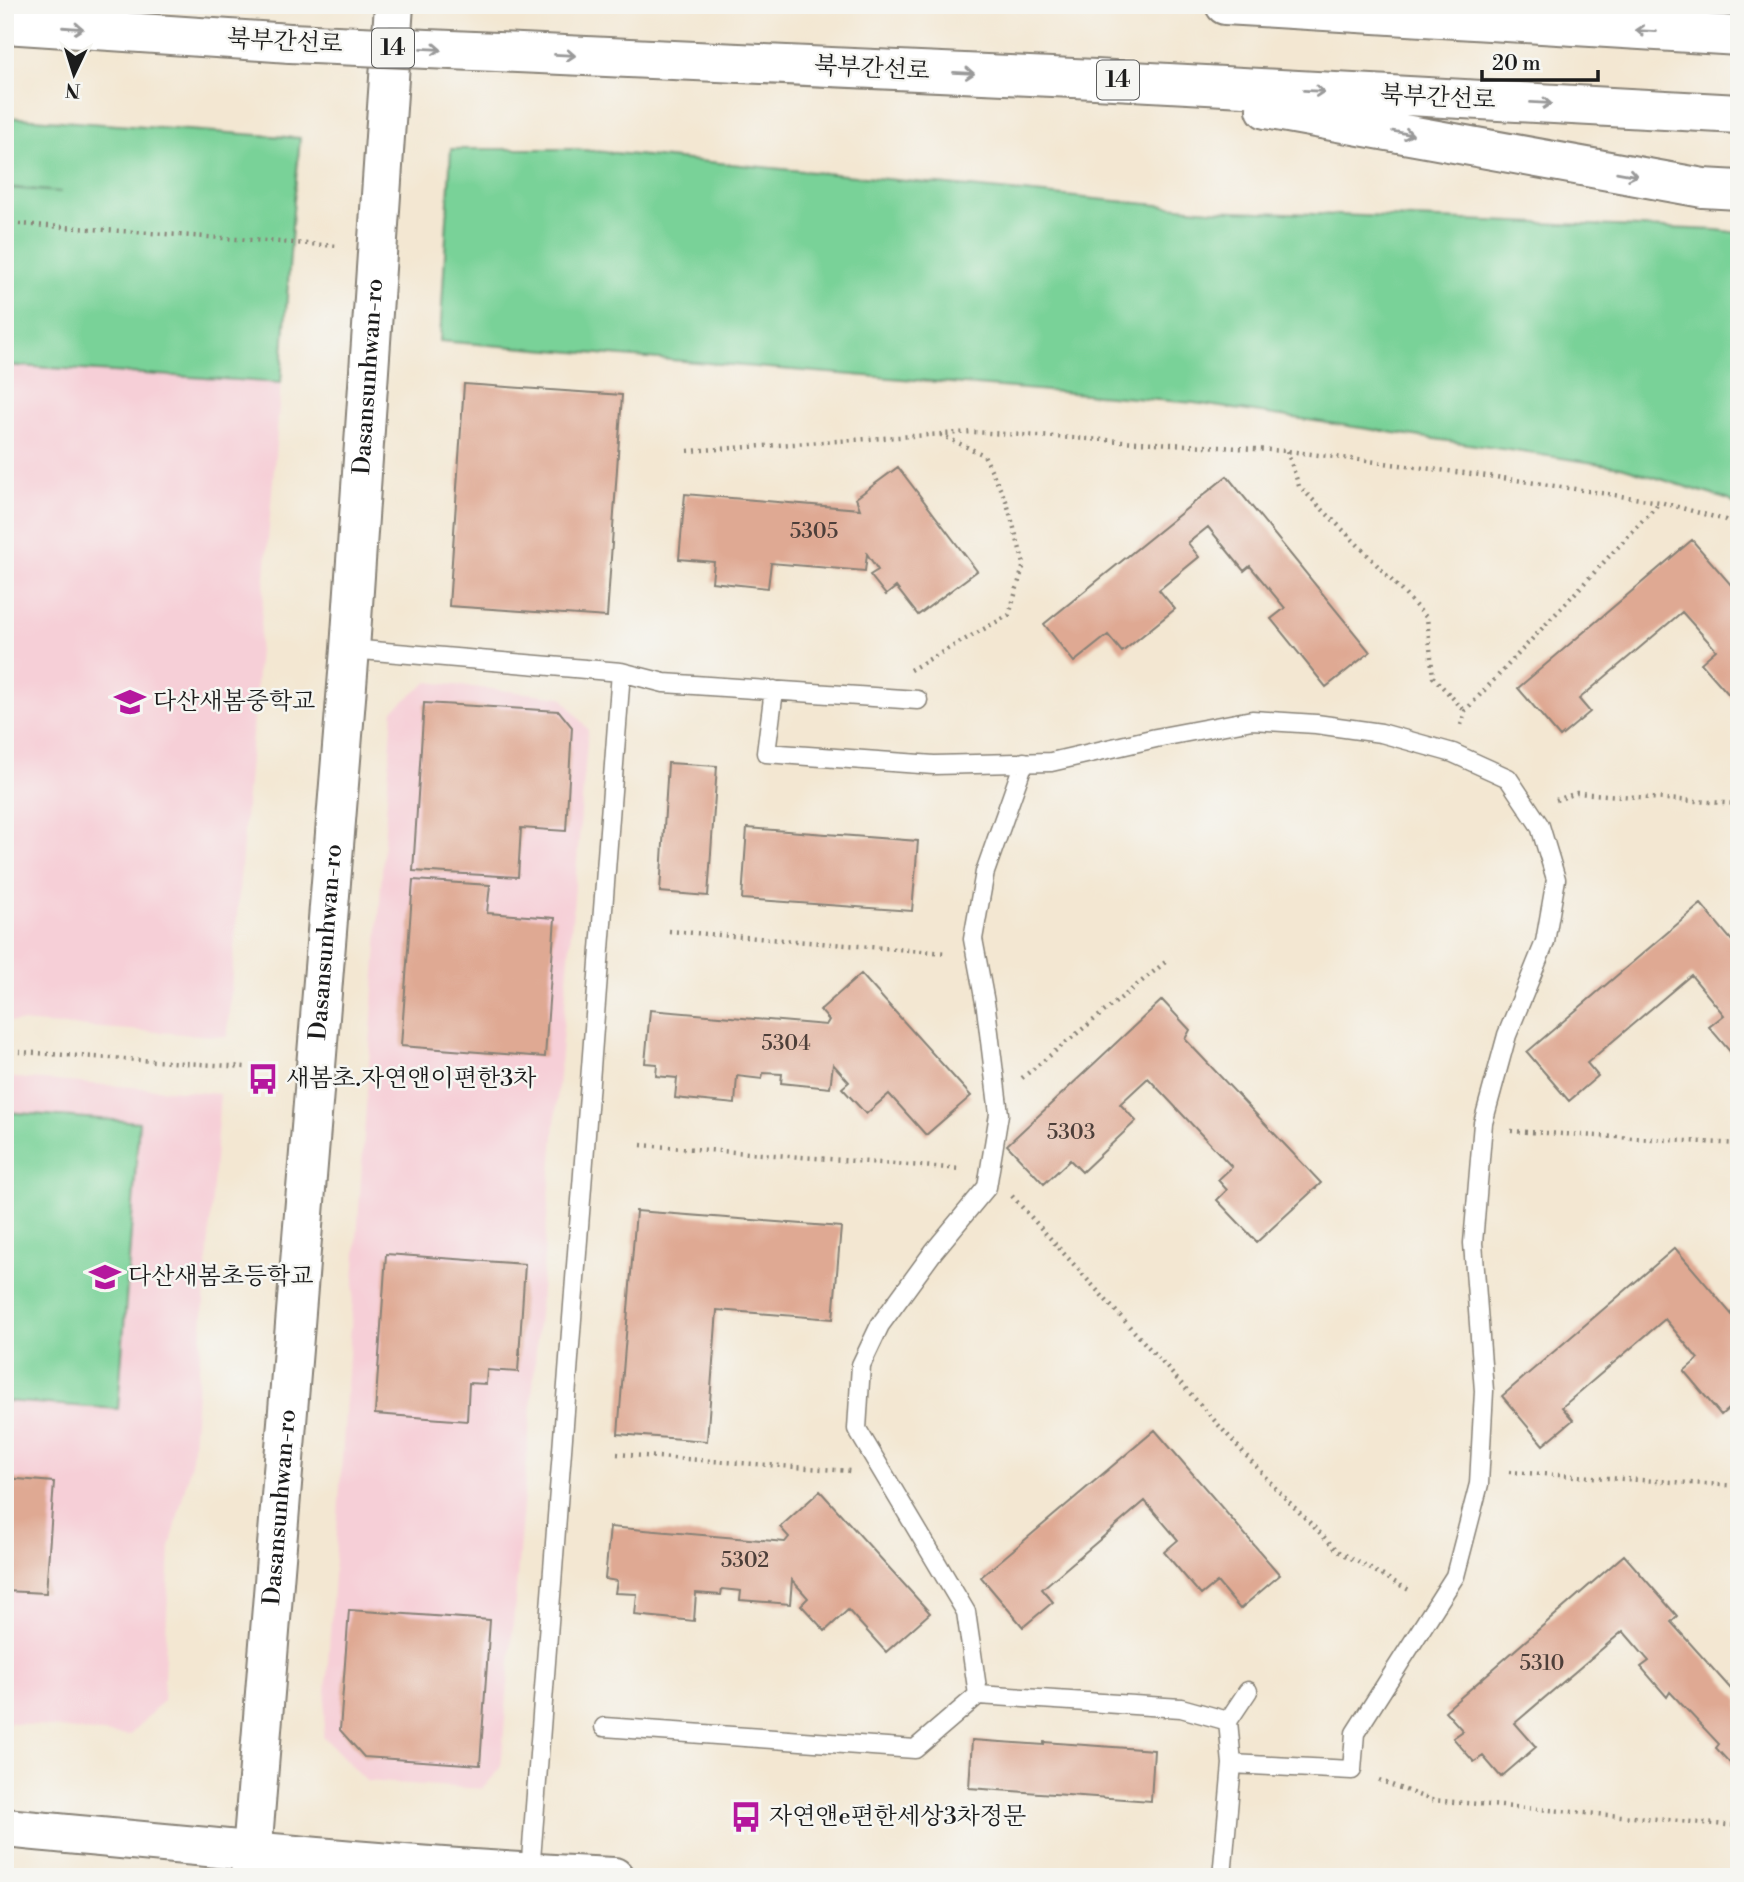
<svg xmlns="http://www.w3.org/2000/svg" width="1744" height="1882" font-family="'Libre Bodoni','Noto Serif KR',serif">
<rect width="100%" height="100%" fill="#f6f6f2"/>
<filter id="ink" filterUnits="userSpaceOnUse"><feTurbulence type="fractalNoise" baseFrequency=".0143" numOctaves="2"/><feDisplacementMap in="SourceGraphic" scale="14" xChannelSelector="R" yChannelSelector="G"/><feConvolveMatrix kernelMatrix="1 2 1 2 8 2 1 2 1" color-interpolation-filters="sRGB"/></filter>
<filter id="wash" filterUnits="userSpaceOnUse"><feTurbulence type="fractalNoise" baseFrequency=".00686" numOctaves="4" result="noise"/><feDisplacementMap in="SourceGraphic" scale="28" xChannelSelector="R" yChannelSelector="G"/><feGaussianBlur stdDeviation="1.57" result="paint"/><feColorMatrix in="noise" values="0 0 0 0 0 0 0 0 0 0 0 0 0 0 0 0 0 1.4 0 .05"/><feComposite in="paint" operator="in"/></filter>
<g filter="url(#wash)">
<rect width="100%" height="100%" fill="#f3e7d2"/>
<path fill="#f6cfd7" d="M5,365L281,383L227,1037L5,1021Z
M428,682L562,697L588,730L501,1768L482,1789L366,1781L323,1736L393,710Z
M5,1077L220,1094L192,1459L170,1548L163,1701L129,1736L5,1722Z"/>
<path fill="#79d298" stroke="#4a775a" stroke-width="2" d="M5,117L300,138L293,212L281,383L5,365V188L61,192L5,187Z
M451,149H573L1210,210L1717,230L1739,233V507L1729,500L1621,467L1194,403L440,341Z
M5,1112L139,1122L118,1409L5,1401Z"/>
<g id="blocks">
<path fill="#dfa993" d="M464,384L622,395L607,617L449,606Z
M898,467L977,571L918,615L896,587L886,595L870,575L878,570L867,554L865,571L771,563L768,588L712,582L714,562L679,559L685,494L860,509L856,498Z
M1227,476L1370,652L1326,687L1271,619L1285,608L1250,566L1244,571L1208,527L1188,543L1199,557L1159,590L1175,609L1122,652L1108,635L1074,662L1044,624Z
M1692,540L1739,594V706L1701,663L1716,650L1682,612L1579,699L1590,712L1560,737L1518,688Z
M424,703L559,711L572,727L566,831L521,828L518,877L413,871Z
M668,763L717,766L708,896L660,892Z
M747,828L918,841L912,911L742,899Z
M413,880L490,885L487,913L555,918L545,1057L401,1046Z
M1701,904L1739,949V1062L1709,1027L1724,1015L1691,975L1587,1063L1598,1076L1569,1101L1527,1052Z
M861,974L971,1096L926,1135L889,1094L866,1114L842,1088L849,1082L833,1064L830,1088L781,1083L782,1074L763,1073L762,1079L737,1076L735,1104L675,1098L677,1078L656,1076L657,1064L645,1063L650,1010L826,1025L829,1020L820,1010Z
M1162,1000L1190,1030L1185,1039L1321,1183L1257,1242L1217,1200L1227,1190L1218,1180L1232,1167L1148,1078L1120,1104L1136,1121L1082,1172L1070,1160L1044,1184L1007,1145Z
M636,1211L841,1227L833,1319L717,1310L707,1441L618,1434Z
M1675,1248L1739,1323V1403L1737,1401L1721,1415L1684,1371L1698,1359L1665,1319L1562,1407L1573,1420L1543,1445L1502,1396Z
M386,1254L525,1264L518,1372L487,1370L486,1384L469,1383L467,1421L375,1414Z
M1155,1430L1280,1575L1240,1609L1217,1582L1201,1595L1164,1552L1178,1540L1145,1501L1042,1589L1053,1602L1023,1627L981,1577Z
M5,1478L54,1482L46,1593L5,1591Z
M820,1491L930,1613L886,1652L848,1610L825,1631L801,1605L808,1598L792,1580L790,1604L740,1600L741,1591L722,1589L721,1595L696,1593L694,1621L635,1615L637,1594L615,1593L617,1581L605,1579L610,1527L785,1542L789,1537L780,1527Z
M1624,1555L1677,1616L1671,1622L1739,1698V1773L1716,1748L1719,1744L1670,1692L1667,1697L1641,1667L1649,1661L1623,1631L1515,1723L1536,1747L1501,1777L1483,1756L1474,1762L1453,1738L1463,1731L1445,1711Z
M349,1610L490,1620L480,1765L364,1757L340,1730Z
M972,1740L1044,1745V1742L1154,1750L1151,1801L969,1788Z"/>
</g>
</g>
<g filter="url(#ink)">
<use href="#blocks" fill-opacity="0" stroke="#888277" stroke-width="2"/>
<g fill="none" stroke-linecap="round" stroke-linejoin="round">
<defs>
<path id="lane" d="M350,649L621,672L530,1873
M621,672L664,683L918,700
M774,690L766,753L934,765L1051,762L1156,738L1252,720L1316,724L1381,733L1453,753L1508,778L1540,826L1556,879L1545,942L1507,1035L1483,1123L1473,1243L1484,1391L1479,1484L1455,1576L1355,1733L1352,1770L1232,1764
M978,1695L966,1612L857,1429L861,1365L880,1325L934,1251L987,1187L999,1114L986,1008L973,939L985,872L1024,762
M1228,1721L1248,1691
M604,1727L915,1749L978,1695L1181,1708L1228,1721L1232,1764L1222,1877"/>
<g id="secondary">
<path d="M5,1828C208,1847 411,1868 614,1877"/>
<path id="s1" d="M250,1877L350,649L394,5"/>
</g>
<path id="highway" d="M1225,5L1739,36
M5,24L290,43
M497,52L1095,79L1739,114
M1266,109L1703,188L1739,190"/>
</defs>
<use href="#lane" stroke="#888277" stroke-width="21"/>
<use href="#secondary" stroke="#888277" stroke-width="42"/>
<use href="#highway" stroke="#888277" stroke-width="42"/>
<path stroke="#888277" stroke-width="4.5" stroke-dasharray="2 5" stroke-linecap="butt" d="M5,223L338,246
M688,451L973,432L1287,451L1496,477L1660,502L1725,520L1739,529
M1287,451L1299,486L1363,550L1427,618L1433,677L1465,711
M910,670L1009,615L1024,564L1007,503L984,455L941,435
M1461,725L1465,711L1659,503
M1556,800L1577,793L1739,804
M669,931L947,953
M5,1051L245,1067
M1022,1078L1168,960
M1511,1131L1739,1144
M641,1145L962,1169
M1012,1196L1279,1492L1338,1551L1411,1591
M617,1454L850,1471
M1509,1472L1739,1486
M1379,1780L1431,1800L1739,1826"/>
<use href="#lane" stroke="#fff" stroke-width="18"/>
<use href="#secondary" stroke="#fff" stroke-width="38"/>
<use href="#highway" stroke="#fff" stroke-width="38"/>
<defs>
<path id="highway-bridge" d="M290,43L497,52"/>
</defs>
<use href="#highway-bridge" stroke="#888277" stroke-width="42" stroke-linecap="butt"/>
<use href="#highway-bridge" stroke="#fff" stroke-width="38"/>
</g>
<defs><path id="oneway-shaft" d="M-6 0H5M1.5-3L5.5 0L1.5 3" fill="none" stroke-width="1.6" stroke-linecap="round" stroke-linejoin="round" transform="scale(1.75)"/></defs>
<g stroke="#999">
<use href="#oneway-shaft" transform="translate(73 28) rotate(4)"/>
<use href="#oneway-shaft" transform="translate(1646 31) rotate(-177)"/>
<use href="#oneway-shaft" transform="translate(431 49) rotate(3)"/>
<use href="#oneway-shaft" transform="translate(565 55) rotate(3)"/>
<use href="#oneway-shaft" transform="translate(964 73) rotate(3)"/>
<use href="#oneway-shaft" transform="translate(1314 91) rotate(3)"/>
<use href="#oneway-shaft" transform="translate(1541 103) rotate(3)"/>
<use href="#oneway-shaft" transform="translate(1403 133) rotate(10)"/>
<use href="#oneway-shaft" transform="translate(1627 174) rotate(10)"/>
</g>
</g>
<defs>
<symbol id="school-bare" viewBox="-9 -9 18 18"><path d="M0-5L7-2L0 1L-7-2ZM-4 1L0 2.5L4 1V4Q0 6-4 4Z" fill="#b5179e" stroke="#f6f6f2" stroke-width="2.5" paint-order="stroke"/></symbol>
<symbol id="bus-bare" viewBox="-9 -9 18 18"><path d="M-5-6H5V4H4V6H2V4H-2V6H-4V4H-5ZM-3.5-4V0h7V-4ZM-3.5 1.2v1.5H-2V1.2ZM2 1.2v1.5H3.5V1.2Z" fill="#b5179e" stroke="#f6f6f2" stroke-width="2.5" paint-order="stroke"/></symbol>
</defs>
<g fill-rule="evenodd">
<use href="#school-bare" x="108" y="680" width="44" height="44"/>
<use href="#bus-bare" x="241" y="1057" width="44" height="44"/>
<use href="#school-bare" x="83" y="1255" width="44" height="44"/>
<use href="#bus-bare" x="724" y="1795" width="44" height="44"/>
</g>
<g text-anchor="middle" dominant-baseline="central" stroke-width="5" stroke-linejoin="round" paint-order="stroke">
<g font-size="21" fill="#4d3f3a">
<text x="814" y="532">5305</text>
<text x="786" y="1044">5304</text>
<text x="1071" y="1133">5303</text>
<text x="745" y="1561">5302</text>
<text x="1542" y="1664">5310</text>
</g>
<g fill="#f6f6f2" stroke="#5d5d5c" stroke-width="2">
<rect x="372" y="28.5" width="42" height="39" rx="5"/>
<rect x="1097" y="60.5" width="42" height="39" rx="5"/>
</g>
<g font-size="23" font-weight="bold" fill="#1c1c1c">
<text x="393" y="48">14</text>
<text x="1118" y="80">14</text>
</g>
<g font-size="24" fill="#1c1c1c" stroke="#f6f6f2">
<text transform="translate(285 42) rotate(3)">북부간선로</text>
<text transform="translate(872 69) rotate(3)">북부간선로</text>
<text transform="translate(1438 98) rotate(3)">북부간선로</text>
<text stroke="none"><textPath href="#s1" startOffset="1505">Dasansunhwan-ro</textPath></text>
<text stroke="none"><textPath href="#s1" startOffset="938">Dasansunhwan-ro</textPath></text>
<text stroke="none"><textPath href="#s1" startOffset="371">Dasansunhwan-ro</textPath></text>
</g>
<g font-size="24" fill="#1c1c1c" stroke="#f6f6f2" text-anchor="start">
<text x="153" y="702">다산새봄중학교</text>
<text x="286" y="1079">새봄초.자연앤이편한3차</text>
<text x="128" y="1277">다산새봄초등학교</text>
<text x="769" y="1817">자연앤e편한세상3차정문</text>
</g>
</g>
<rect width="1744" height="1882" fill="none" stroke="#f6f6f2" stroke-width="28"/>
<g transform="translate(74 74) rotate(184)" stroke="#f6f6f2" stroke-width="5" paint-order="stroke">
<path d="M0-5L12 26L0 18L-12 26Z" fill="#1c1c1c"/>
<text y="-10" font-size="19" font-weight="bold" text-anchor="middle" fill="#1c1c1c">N</text>
</g>
<path d="M1482 70v10h116v-10" fill="none" stroke="#1c1c1c" stroke-width="3.5"/>
<text x="1492" y="70" font-size="21" fill="#1c1c1c" stroke="#f6f6f2" stroke-width="5" paint-order="stroke">20 m</text>
</svg>
